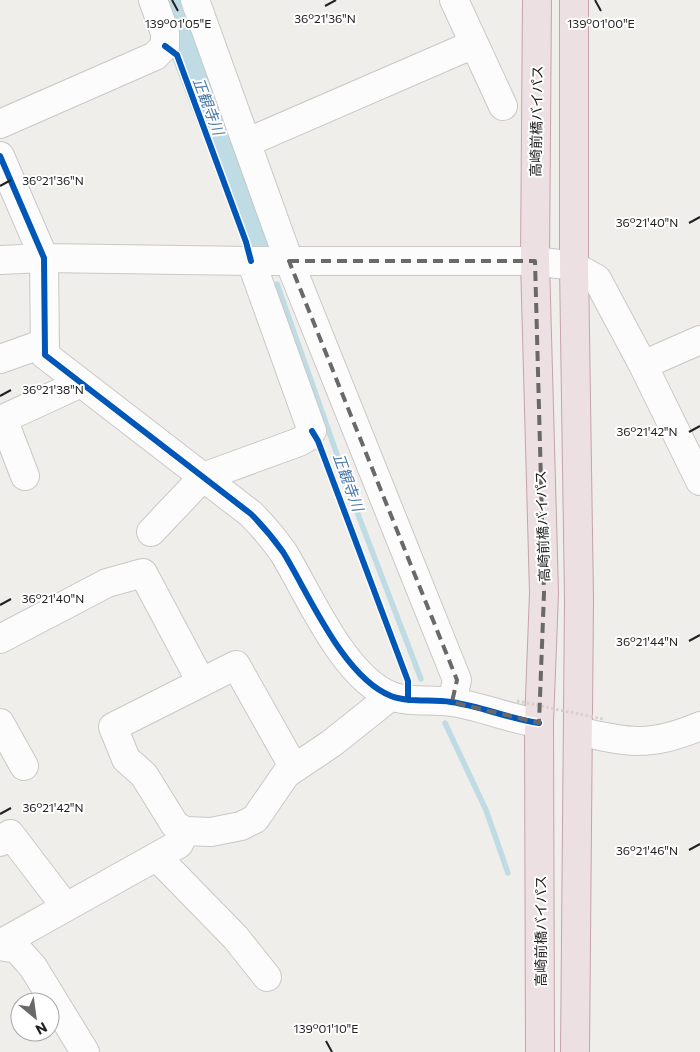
<svg xmlns="http://www.w3.org/2000/svg" width="700" height="1052" font-family="Commissioner,'Noto Sans JP',sans-serif">
<rect width="100%" height="100%" fill="#f0eeeb"/>
<g fill="none" stroke-linecap="round" stroke-linejoin="round">
<path stroke="#bfdbe3" stroke-width="5.5" d="M277,284L359,517L421,679
M445,723L486,810L508,873"/>
<path stroke="#bfdbe3" stroke-width="35" d="M168,0L261,239"/>
<defs>
<path id="minor" d="M195,0L289,261L457,680L452,702
M454,0L503,106
M0,124L155,56L165,46V33L153,0
M248,142L474,44
M0,156L44,258L45,355L251,514C263,526 273,538 283,552C309,594 343,677 391,696C409,703 431,699 451,702C481,706 509,719 539,723
M0,260L44,258L251,261H535L574,266L597,279L643,365L700,481
M0,359L45,343
M643,365L700,340
M25,476L3,419L81,383
M151,532L203,477L299,442L308,437L312,431L251,261
M0,639L107,583L143,573L201,682
M0,723L24,766
M578,731C628,743 651,747 700,726
M185,831L175,825L144,775L126,759L113,727L236,665L294,768
M0,842L10,834L65,906
M157,857L236,938L267,977
M0,944L179,844L185,831L211,832L241,826L255,819L286,774L332,743L391,696
M0,946L17,949L33,967L85,1052"/>
<path id="highway" d="M537,0L535,261L544,593L539,723L540,1052
M574,0V266L579,600L575,1052"/>
</defs>
<use href="#minor" stroke="#c9c8c7" stroke-width="30"/>
<use href="#highway" stroke="#c5a2ac" stroke-width="30"/>
<use href="#minor" stroke="#fdfcfc" stroke-width="28"/>
<use href="#highway" stroke="#ece0e2" stroke-width="28"/>
<path stroke="#dccecd" stroke-width="3" stroke-dasharray="2.5 2.5" stroke-linecap="butt" d="M517,701L603,719"/>
<defs>
<path id="cycleway" d="M165,46L177,55L246,242L251,261
M0,156L44,258L45,355L251,514C263,526 273,538 283,552C309,594 343,677 391,696C409,703 431,699 451,702C481,706 509,719 539,723
M312,431L318,441L408,681V700"/>
</defs>
<use href="#cycleway" stroke="#fff" stroke-width="9"/>
<use href="#cycleway" stroke="#0057b8" stroke-width="6"/>
</g>
<path fill="none" stroke="#6a6968" stroke-width="4" stroke-dasharray="10 6" stroke-linejoin="round" d="M289,261H535L544,593L539,723L452,702L457,680Z"/>
<path fill="none" stroke="#222" stroke-width="2" d="M172,0L178,11M595,0L601,11M325,6L336,0M0,186L11,180M689,223L700,217M0,396L11,390M689,432L700,426M0,605L11,599M689,641L700,635M0,814L11,808M689,850L700,844M326,1041L332,1052"/>
<g text-anchor="middle" dominant-baseline="central" stroke-width="4" stroke-linejoin="round" paint-order="stroke">
<g font-size="14" fill="#222" stroke="#fff">
<text transform="translate(536 121) rotate(-89)">高崎前橋バイパス</text>
<text transform="translate(542 526) rotate(-92)">高崎前橋バイパス</text>
<text transform="translate(540 931) rotate(-90)">高崎前橋バイパス</text>
</g>
<g font-size="15" font-style="italic" fill="#4a7aab" stroke="#fff">
<text transform="translate(209 106) rotate(69)">正観寺川</text>
<text transform="translate(349 482) rotate(70)">正観寺川</text>
</g>
</g>
<g font-size="12" text-anchor="middle" fill="#222" stroke="#fff" stroke-width="4" stroke-linejoin="round" paint-order="stroke">
<text x="325" y="23">36°21'36"N</text>
<text x="178" y="28">139°01'05"E</text>
<text x="601" y="28">139°01'00"E</text>
<text x="53" y="185">36°21'36"N</text>
<text x="647" y="227">36°21'40"N</text>
<text x="53" y="394">36°21'38"N</text>
<text x="647" y="436">36°21'42"N</text>
<text x="53" y="603">36°21'40"N</text>
<text x="647" y="646">36°21'44"N</text>
<text x="53" y="812">36°21'42"N</text>
<text x="647" y="855">36°21'46"N</text>
<text x="326" y="1033">139°01'10"E</text>
</g>
<g transform="translate(35 1017) rotate(151)"><circle r="24" fill="#ffffff" stroke="#a7a7a7"/>
<path d="M0-4L9 19L0 12L-9 19Z" fill="#6a6968"/>
<text y="-8" font-size="14" font-weight="bold" text-anchor="middle" fill="#222222">N</text>
</g>
</svg>
